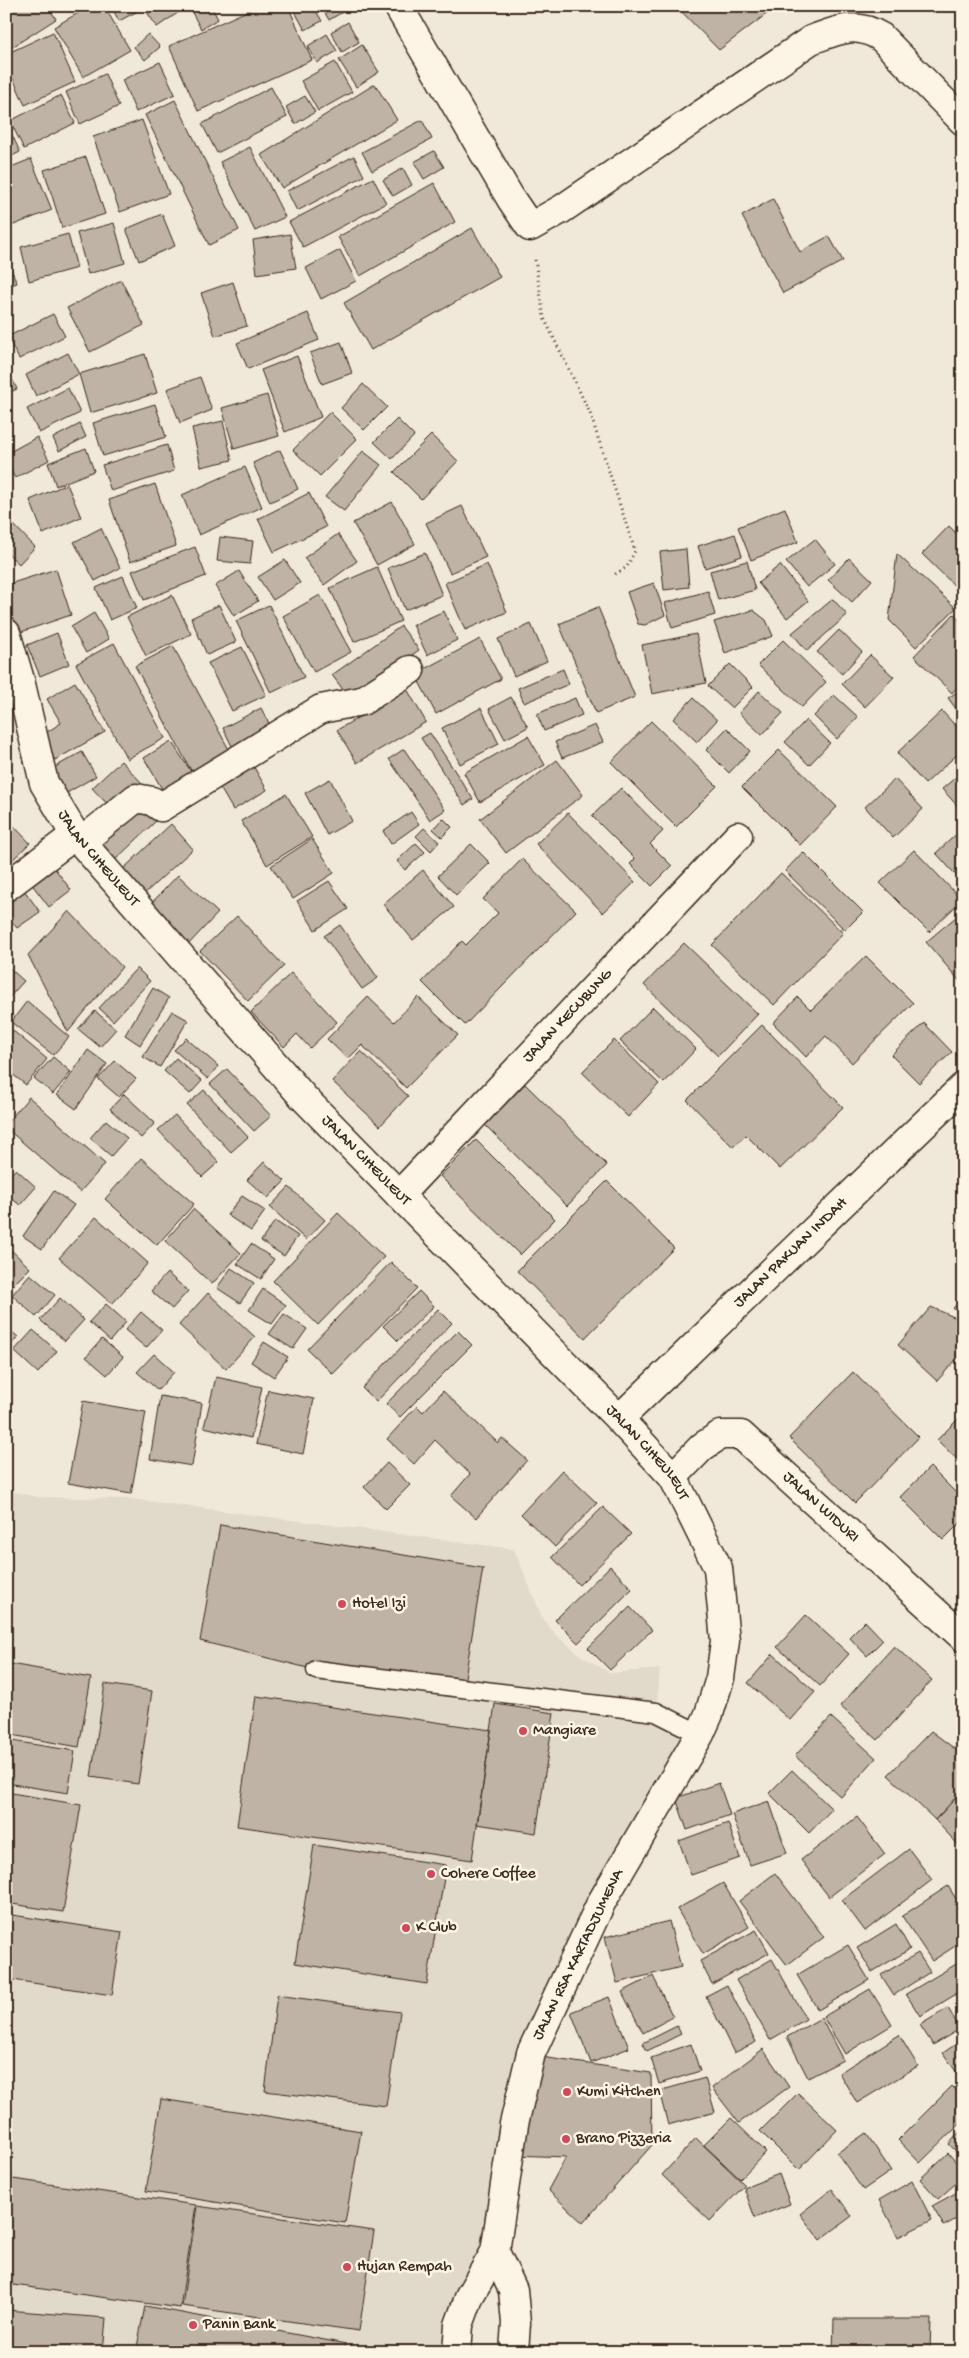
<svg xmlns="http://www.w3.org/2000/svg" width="969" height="2358" font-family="'Gochi Hand',sans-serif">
<rect width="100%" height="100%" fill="#f0e9d9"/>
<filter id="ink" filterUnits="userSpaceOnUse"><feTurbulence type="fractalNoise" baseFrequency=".02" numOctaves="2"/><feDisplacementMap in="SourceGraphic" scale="10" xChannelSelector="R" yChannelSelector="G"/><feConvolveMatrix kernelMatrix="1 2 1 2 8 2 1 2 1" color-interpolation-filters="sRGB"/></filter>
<g filter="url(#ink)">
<path fill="#e1d9c9" d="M6,1490L37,1497L132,1499L514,1549L542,1617L555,1634L580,1655L610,1673L660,1669L656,1712L700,1734L530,2057L457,2352H6Z"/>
<path fill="#beb3a4" stroke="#3b2a1e" d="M6,6H48L56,19L6,51Z
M90,6H104L130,50L83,77L54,27Z
M111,6H133L136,12L119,21Z
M143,6H188L157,27Z
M194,6H211L218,19L201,29L190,9Z
M258,6H288L312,60L198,111L169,46Z
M300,6H313L322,21L305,30L294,10Z
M321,6H343L346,10L329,20Z
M676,6H777L719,50Z
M348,22L359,42L342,52L331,32Z
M53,32L75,82L25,105L6,63V54Z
M148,34L160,47L145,60L134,47Z
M327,34L337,51L317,63L308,46Z
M362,45L379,72L356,87L339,60Z
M160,62L175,94L136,112L122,80Z
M335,62L352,92L318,111L301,81Z
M105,74L119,106L80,124L66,92Z
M375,84L397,120L282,188L261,155Z
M271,87L287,117L217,153L202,124Z
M61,95L75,123L24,149L10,121Z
M305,96L315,112L295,124L286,107Z
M175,100L239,230L209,245L145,115Z
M142,120L169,194L120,212L93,137Z
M422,120L432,139L372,171L362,152Z
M7,124L20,152L6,159V125Z
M250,147L285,217L255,231L220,162Z
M434,151L444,167L424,179L414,162Z
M354,156L364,176L297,211L287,191Z
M86,157L105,214L62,228L44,170Z
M31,159L52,210L6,228V169Z
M403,168L412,185L393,196L383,180Z
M373,178L386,203L303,247L289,222Z
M434,183L455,222L360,276L338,237Z
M773,199L800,252L829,236L843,261L783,293L742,216Z
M162,214L175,246L139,261L126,229Z
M114,223L125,263L88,274L77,233Z
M472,228L500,277L371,350L344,303Z
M68,234L77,268L29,281L21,247Z
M290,234L296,268L257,274L253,240Z
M340,250L356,281L321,299L306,268Z
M6,257L17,283L6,287Z
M121,280L144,325L90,352L67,308Z
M233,282L247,326L215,336L201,293Z
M308,313L319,340L248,369L237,343Z
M53,314L65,336L19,359L7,337Z
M341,342L352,373L322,384L310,353Z
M68,353L79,374L36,396L26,375Z
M145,354L157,393L90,413L79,374Z
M297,356L321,417L285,432L261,370Z
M6,367L17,389L6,394Z
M200,377L212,410L180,423L167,389Z
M363,384L387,407L364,430L341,408Z
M68,388L80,413L39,433L27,409Z
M267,395L279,436L234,449L222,408Z
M155,404L166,437L103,456L93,423Z
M330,412L357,439L320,476L293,450Z
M397,419L414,436L392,459L374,442Z
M223,421L232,460L201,467L192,428Z
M80,424L86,437L59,451L53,438Z
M431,435L458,461L421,499L394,472Z
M37,437L49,460L15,478L6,462V454Z
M167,445L174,471L111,491L102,465Z
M86,448L94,471L56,486L48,463Z
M280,450L298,489L270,502L253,463Z
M363,451L381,465L344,511L325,497Z
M245,467L262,507L199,535L182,495Z
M67,484L81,517L43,534L30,500Z
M155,484L176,546L130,562L109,500Z
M309,493L326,527L274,552L258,519Z
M392,502L415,544L377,565L353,523Z
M462,506L486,557L450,573L426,523Z
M785,508L798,542L751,560L738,527Z
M13,524L35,547L19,564L6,552V531Z
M949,526L963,540V594L922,554Z
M101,528L120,568L95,581L74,542Z
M338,534L357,561L324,585L304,558Z
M735,534L742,556L705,568L698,546Z
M220,537L253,541L250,564L217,561Z
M815,539L835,564L807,587L786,562Z
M195,547L206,576L144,600L132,571Z
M686,549L689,587L664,590L660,552Z
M425,553L442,595L405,610L388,568Z
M897,554L956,608L916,647L889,620Z
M849,558L872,580L852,602L828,580Z
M285,560L300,583L273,600L258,577Z
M747,561L755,590L718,600L710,571Z
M487,564L507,612L465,630L445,583Z
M780,565L808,601L787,618L758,583Z
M377,567L401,621L354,642L330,588Z
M56,569L71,615L12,635L6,618V585Z
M239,571L258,601L234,616L215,586Z
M123,576L137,608L110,620L96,588Z
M654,583L665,615L645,625L638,624L627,592Z
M708,591L715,615L672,628L665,603Z
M172,595L191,634L146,656L127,617Z
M320,595L351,652L314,672L283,616Z
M833,599L847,615L807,651L792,633Z
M219,605L236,642L207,655L191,618Z
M269,605L304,677L271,693L236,621Z
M598,607L635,697L596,713L559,624Z
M753,610L766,620L773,636L725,653L714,622Z
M444,611L457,640L427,655L413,625Z
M94,613L109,639L86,653L71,627Z
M954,614L963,623V681L952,693L914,656Z
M531,624L547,661L514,676L498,639Z
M401,626L419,650L350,699L332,675Z
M839,630L862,652L842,674L817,652Z
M57,633L69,664L40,676L27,645Z
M696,634L706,683L652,694L642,645Z
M480,639L501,679L436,714L415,674Z
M783,640L826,682L802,707L758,665Z
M114,643L165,738L127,759L76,664Z
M173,646L232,755L194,776L135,666Z
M242,647L266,695L232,711L208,663Z
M870,655L894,677L865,707L842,684Z
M730,664L753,687L732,708L708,686Z
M563,669L569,684L524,703L518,688Z
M75,682L105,732L55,760L41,736L61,723L47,699Z
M963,688V718L948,698Z
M407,689L426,722L357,763L337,730Z
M759,691L783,713L762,735L739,713Z
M834,695L858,717L837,739L814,716Z
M511,697L528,727L505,739L489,709Z
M575,698L582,715L544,731L537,714Z
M693,698L717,720L697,742L673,719Z
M261,708L274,733L236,754L223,728Z
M481,708L499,744L460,764L442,728Z
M942,711L963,734V749L925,784L897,753Z
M806,720L830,743L809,765L785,742Z
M651,721L717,786L676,827L611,762Z
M595,725L603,742L562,758L555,742Z
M727,728L750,751L729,773L706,750Z
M430,733L473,799L464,805L421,738Z
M528,736L545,765L480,802L464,773Z
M171,741L194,776L165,794L144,758Z
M404,749L445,810L430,820L389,759Z
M779,750L837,807L800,845L742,787Z
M82,752L96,776L60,797L46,772Z
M557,760L583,795L506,853L480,819Z
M121,761L141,782L113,810L92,788Z
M251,762L267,790L233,810L216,781Z
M963,771V812L942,789Z
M330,779L352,821L327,835L305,793Z
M895,779L923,809L893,838L865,807Z
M621,788L663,831L650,844L672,866L652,886L630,864L635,859L592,816Z
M286,794L312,837L267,865L241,821Z
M139,804L156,821L112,863L95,846Z
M411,812L419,824L391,844L383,831Z
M568,813L635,882L603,913L536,844Z
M443,818L452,827L442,837L433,829Z
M10,822L30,843L6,866V825Z
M171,824L193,849L143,895L121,871Z
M424,828L439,842L431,851L416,836Z
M963,828V883L936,853Z
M312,839L334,873L293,899L271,866Z
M416,843L425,852L405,870L397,861Z
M471,844L490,863L456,895L438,876Z
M914,850L962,900L929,932L880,883Z
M803,852L863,912L845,930L785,871Z
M47,858L71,890L49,907L25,875Z
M522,859L576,911L465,1025L422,982L462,941L466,945L498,913L483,899Z
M423,870L454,907L413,940L383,904Z
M781,873L843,933L774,1005L712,945Z
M178,875L218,913L185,948L145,910Z
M16,879L40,912L17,928L6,914V887Z
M329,881L348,909L315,930L297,901Z
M69,911L122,967L68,1032L28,955Z
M963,911V985L926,942Z
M237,916L284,966L248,1001L200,951Z
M340,925L378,978L362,989L324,936Z
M684,943L758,1014L718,1056L644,985Z
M866,956L913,1003L852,1063L826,1036L806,1057L773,1023L798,997L811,1010Z
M6,965L24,981L6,1001Z
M137,968L150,981L113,1021L99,1008Z
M291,973L337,1022L310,1048L297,1034L284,1047L251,1012Z
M153,988L169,998L140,1045L125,1035Z
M368,997L394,1022L418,997L458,1035L406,1088L362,1045L348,1059L327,1039Z
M27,1001L69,1037L53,1055L11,1022Z
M653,1007L696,1049L664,1083L620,1041Z
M95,1011L116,1029L100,1047L78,1029Z
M172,1011L188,1020L160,1067L143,1057Z
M924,1023L952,1052L919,1083L891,1055Z
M6,1025L47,1059L26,1085L6,1069Z
M762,1025L843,1107L780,1169L746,1135L733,1147L687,1100Z
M186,1038L218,1066L208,1079L174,1050Z
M614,1040L659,1084L628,1117L582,1072Z
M88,1050L107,1064L76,1109L57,1095Z
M361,1051L408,1096L380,1126L332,1081Z
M53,1057L71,1072L53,1094L34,1078Z
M176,1058L202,1081L190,1094L164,1071Z
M115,1061L136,1079L119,1097L98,1079Z
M227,1069L271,1116L254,1131L210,1084Z
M525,1084L607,1165L567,1206L485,1125Z
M204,1090L248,1137L231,1152L187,1105Z
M124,1094L155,1123L141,1138L110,1109Z
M29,1097L105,1164L80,1192L6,1128V1124Z
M175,1115L219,1162L202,1177L158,1130Z
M106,1120L127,1138L111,1156L90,1138Z
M476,1140L555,1219L520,1255L440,1176Z
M141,1158L194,1204L157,1245L105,1199Z
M264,1162L285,1181L268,1198L247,1180Z
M16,1169L36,1187L20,1205L6,1194V1179Z
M607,1181L674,1248L585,1338L517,1271Z
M289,1187L325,1220L306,1240L270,1207Z
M54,1191L74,1205L42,1249L23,1236Z
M242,1196L265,1211L251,1231L227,1215Z
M193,1209L241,1253L212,1284L165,1241Z
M338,1213L384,1257L318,1325L273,1281Z
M96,1217L148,1263L112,1304L59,1258Z
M275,1221L298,1236L284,1256L261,1241Z
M251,1244L274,1259L261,1279L237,1264Z
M8,1247L30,1268L6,1292V1249Z
M391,1262L417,1288L333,1374L307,1349Z
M231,1268L254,1283L240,1303L217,1288Z
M167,1273L188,1291L172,1309L151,1291Z
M30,1274L55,1295L36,1317L12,1295Z
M263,1289L286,1305L272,1324L249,1310Z
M419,1291L434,1306L398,1341L383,1326Z
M208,1293L255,1337L226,1369L179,1325Z
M60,1298L84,1320L65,1341L40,1320Z
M963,1298V1318L953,1308Z
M106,1304L126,1322L110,1341L89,1322Z
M931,1307L963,1321V1352L937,1381L898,1345Z
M438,1309L452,1323L376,1402L362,1388Z
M141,1312L162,1330L146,1348L125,1330Z
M284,1314L307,1329L293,1349L269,1334Z
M6,1327L18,1337L6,1350Z
M33,1330L57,1351L38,1373L14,1351Z
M458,1331L472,1345L400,1417L386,1404Z
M102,1339L123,1357L107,1375L86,1357Z
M264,1342L288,1357L274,1377L251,1362Z
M154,1354L174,1372L158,1390L137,1372Z
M853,1372L919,1437L855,1503L789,1438Z
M216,1377L262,1387L251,1438L204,1427Z
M268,1390L314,1399L303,1454L256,1444Z
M443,1391L498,1443L502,1438L527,1460L476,1518L451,1496L470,1474L435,1440L414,1464L387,1439L417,1406L423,1412Z
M160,1396L202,1403L192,1466L150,1459Z
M83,1401L146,1412L131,1494L68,1483Z
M963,1414V1465L937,1440Z
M387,1463L410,1485L386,1509L364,1487Z
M930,1467L963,1500V1520L943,1540L900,1497Z
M562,1470L597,1503L555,1547L521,1514Z
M603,1507L631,1534L579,1585L552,1557Z
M220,1525L483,1568L464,1684L316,1670L200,1641Z
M610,1566L632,1589L578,1643L555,1620Z
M630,1607L652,1630L610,1670L588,1648Z
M806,1615L849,1654L820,1686L777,1647Z
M865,1621L883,1640L867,1656L849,1637Z
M894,1646L932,1680L878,1740L840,1706Z
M773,1654L815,1692L790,1720L748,1683Z
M10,1664L91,1678L79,1747L6,1734V1688Z
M105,1684L152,1691L138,1784L91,1777Z
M256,1696L491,1730L472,1860L237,1826Z
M495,1704L554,1713L536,1833L477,1824Z
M831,1717L876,1758L841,1797L795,1756Z
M931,1731L963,1755V1790L935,1820L888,1775Z
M6,1740L75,1751L68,1793L6,1783Z
M792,1770L832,1809L809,1833L769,1793Z
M719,1783L730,1815L687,1830L676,1798Z
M963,1790V1850L935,1820Z
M6,1792L81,1805L63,1912L6,1903Z
M769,1801L787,1853L750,1865L732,1814Z
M857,1817L885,1854L829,1897L801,1860Z
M728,1823L740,1858L691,1875L679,1841Z
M314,1845L446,1865L427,1984L295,1963Z
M909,1849L932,1880L865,1931L842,1900Z
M775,1873L824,1937L787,1965L739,1901Z
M723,1883L749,1927L703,1954L677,1909Z
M948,1886L963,1910V1941L932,1961L902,1916Z
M6,1914L122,1932L112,1995L6,1979Z
M669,1921L681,1967L617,1983L605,1937Z
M896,1924L910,1949L872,1972L857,1948Z
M756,1930L769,1953L712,1984L700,1961Z
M848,1945L869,1980L818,2010L797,1975Z
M918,1953L930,1972L894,1995L881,1975Z
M772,1959L806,2019L770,2040L736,1980Z
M963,1960V1990L920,2016L906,1994Z
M653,1976L673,2017L643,2033L622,1992Z
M727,1985L756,2042L734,2053L706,1996Z
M870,1989L892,2025L845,2054L823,2017Z
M277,1995L400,2012L386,2106L265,2091Z
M609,1997L629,2048L591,2063L571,2012Z
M948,2008L960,2029L933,2045L920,2025Z
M821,2018L843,2060L808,2078L787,2037Z
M677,2026L681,2034L647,2051L643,2043Z
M899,2035L918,2066L857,2103L839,2073Z
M963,2039V2074L960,2077L943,2053Z
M691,2044L700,2071L659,2084L651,2058Z
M763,2049L789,2087L739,2123L712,2088Z
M534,2056L651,2073L652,2145L583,2223L548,2190L566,2157L513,2155Z
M705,2078L715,2112L668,2125L659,2091Z
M952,2086L963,2097V2121L920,2163L898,2140Z
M798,2093L837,2130L799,2170L760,2131Z
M161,2099L361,2131L345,2223L146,2191Z
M731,2118L766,2152L740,2179L704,2145Z
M963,2128V2159L949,2144Z
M866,2133L891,2171L863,2190L837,2153Z
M696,2138L745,2185L710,2221L662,2175Z
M948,2153L963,2170V2177L938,2199L920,2179Z
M779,2174L790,2204L755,2218L744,2188Z
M6,2178L196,2205L180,2308L6,2284Z
M912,2181L932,2220L898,2237L879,2200Z
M832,2189L852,2216L820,2240L800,2214Z
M963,2189V2215L944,2226L932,2206Z
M197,2206L374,2231L359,2331L182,2306Z
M145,2306L346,2344L344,2352H136Z
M6,2310L106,2318L103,2352H6Z
M834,2319H931L930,2352H833Z"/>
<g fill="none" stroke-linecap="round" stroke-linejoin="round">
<defs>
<path id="service" d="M316,1670L656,1712L700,1734"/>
<g id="minor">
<path d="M398,6L511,199L530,227L562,209L811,40C838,30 855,21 881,37L963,121"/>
<path d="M81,842L136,798L152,801L161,807L321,709L362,701L410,670"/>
<path d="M6,887L75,835"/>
<path id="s1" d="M399,1195L738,836"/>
<path id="s2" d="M619,1419L963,1087"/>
<path id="s3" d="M673,1477L702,1447L720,1435H741L963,1637"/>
</g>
<g id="tertiary">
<path id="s4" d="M6,633L20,680L44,783L75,835L304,1098L619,1419L673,1477L718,1568L725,1641L720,1678L709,1714L700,1734L601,1903L531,2053L514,2124L495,2252L470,2295L459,2325L457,2352"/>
<path d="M495,2252L513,2290L516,2323L514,2352"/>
</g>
</defs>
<use href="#service" stroke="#3b2a1e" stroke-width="21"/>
<use href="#minor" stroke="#3b2a1e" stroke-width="31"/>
<use href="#tertiary" stroke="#3b2a1e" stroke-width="31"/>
<path stroke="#3b2a1e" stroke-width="3" stroke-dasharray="1 4" stroke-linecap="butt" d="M535,260L544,318L590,413L635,551L627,567L612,576"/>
<use href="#service" stroke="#fcf5e5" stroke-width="18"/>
<use href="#minor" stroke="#fcf5e5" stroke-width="28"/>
<use href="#tertiary" stroke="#fcf5e5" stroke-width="28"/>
</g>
</g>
<g fill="#d1495b" stroke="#fcf5e5" stroke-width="2">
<circle cx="342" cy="1604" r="5"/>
<circle cx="523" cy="1731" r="5"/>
<circle cx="431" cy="1874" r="5"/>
<circle cx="406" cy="1928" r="5"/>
<circle cx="567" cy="2092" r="5"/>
<circle cx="566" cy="2139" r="5"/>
<circle cx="347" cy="2267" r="5"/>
<circle cx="193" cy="2325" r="5"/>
</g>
<g text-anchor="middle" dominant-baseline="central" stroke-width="5" stroke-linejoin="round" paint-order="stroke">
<g font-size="16" fill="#3b2a1e" stroke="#fcf5e5">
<text stroke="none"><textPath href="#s4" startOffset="248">JALAN CIHEULEUT</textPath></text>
<text stroke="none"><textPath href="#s1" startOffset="246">JALAN KECUBUNG</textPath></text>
<text stroke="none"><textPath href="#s4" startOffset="652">JALAN CIHEULEUT</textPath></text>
<text stroke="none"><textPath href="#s2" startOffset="239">JALAN PAKUAN INDAH</textPath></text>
<text stroke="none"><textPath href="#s4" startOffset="1058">JALAN CIHEULEUT</textPath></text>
<text stroke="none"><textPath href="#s3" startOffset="192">JALAN WIDURI</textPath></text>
<text transform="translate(579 1955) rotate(-64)">JALAN RSA KARTADJUMENA</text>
</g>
<g font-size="16" fill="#3b2a1e" stroke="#fcf5e5" text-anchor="start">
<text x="352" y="1604">Hotel Izi</text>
<text x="533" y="1731">Mangiare</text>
<text x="441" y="1874">Cohere Coffee</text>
<text x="416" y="1928">K Club</text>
<text x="577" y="2092">Kumi Kitchen</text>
<text x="576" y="2139">Brano Pizzeria</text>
<text x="357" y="2267">Hujan Rempah</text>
<text x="203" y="2325">Panin Bank</text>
</g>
</g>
<rect width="969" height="2358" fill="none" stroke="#fcf5e5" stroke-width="25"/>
<rect x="12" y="12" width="944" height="2333" fill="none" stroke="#3b2a1e" stroke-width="2" filter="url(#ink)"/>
</svg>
